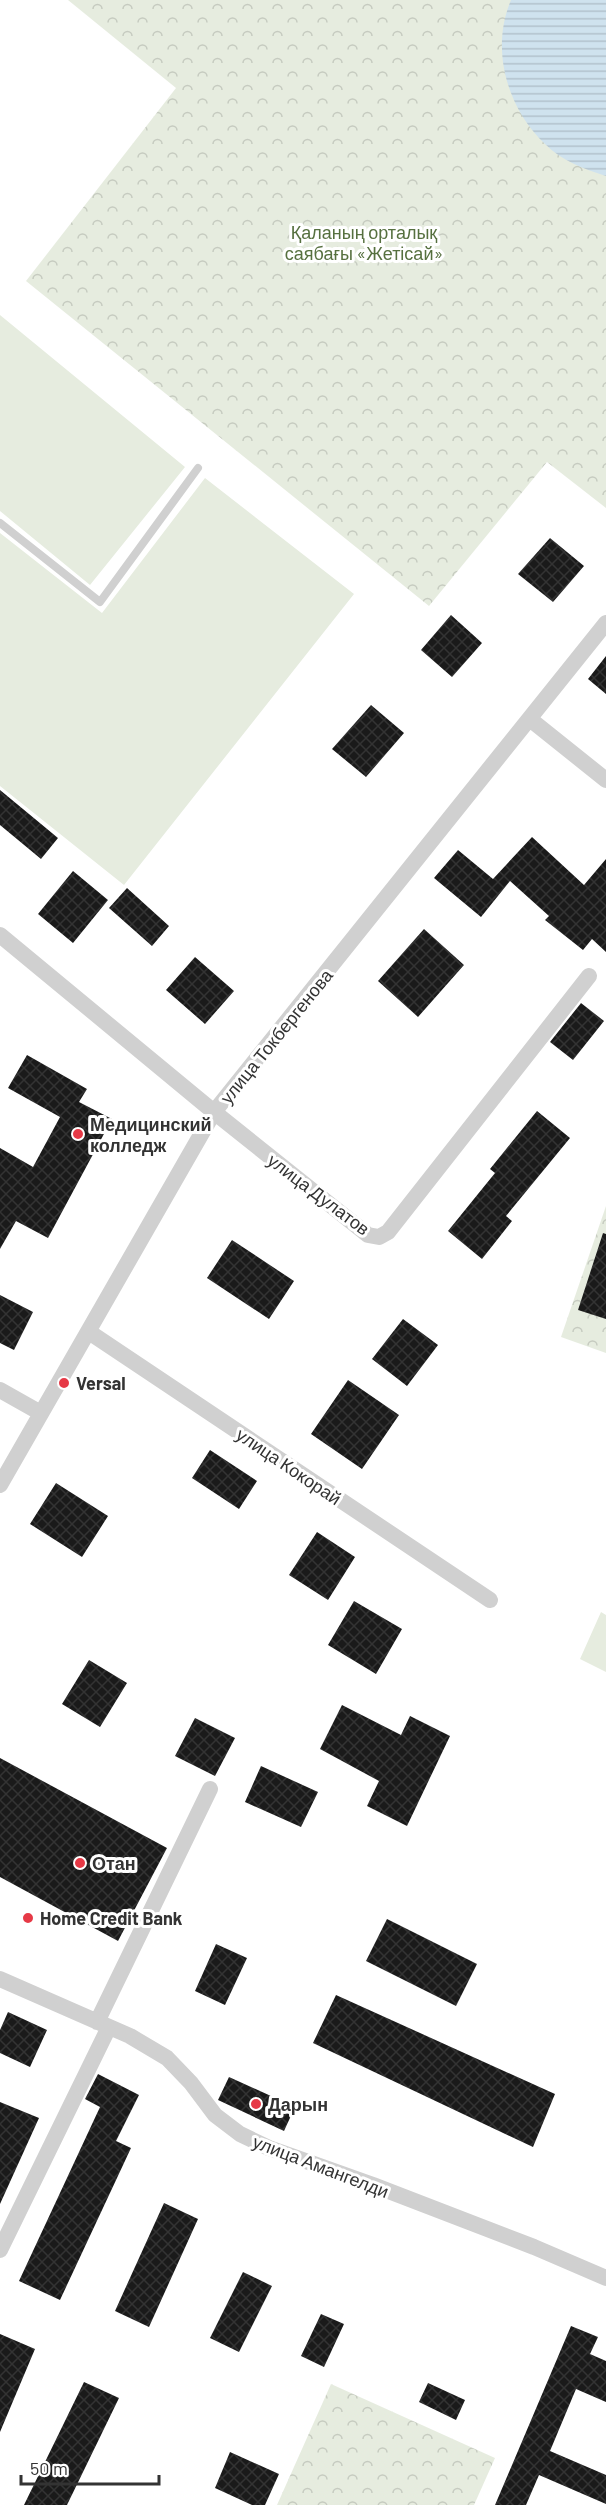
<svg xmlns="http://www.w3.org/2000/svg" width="606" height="2505" font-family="Barlow,sans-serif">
<defs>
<pattern id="forest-crowns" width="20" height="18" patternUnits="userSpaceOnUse" patternTransform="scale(1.5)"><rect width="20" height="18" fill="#e6ecdf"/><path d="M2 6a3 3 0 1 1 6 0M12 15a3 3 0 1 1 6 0" fill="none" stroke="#c6cbc0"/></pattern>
<pattern id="water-rules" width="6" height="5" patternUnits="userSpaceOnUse" patternTransform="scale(1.5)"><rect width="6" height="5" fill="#cfe2ee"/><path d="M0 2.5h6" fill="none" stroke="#b2c2cd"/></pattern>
<pattern id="building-cross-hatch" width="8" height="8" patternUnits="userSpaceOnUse" patternTransform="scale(1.5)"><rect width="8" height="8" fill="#1a1a1a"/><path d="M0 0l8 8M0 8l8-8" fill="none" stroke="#333"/></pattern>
</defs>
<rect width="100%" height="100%" fill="#fff"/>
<path fill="#e6ecdf" d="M0,315L185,467L90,585L0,511Z
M205,478L354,594L124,885L0,786V533L102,613Z
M601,1612L606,1615V1672L580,1659Z"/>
<path fill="url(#forest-crowns)" d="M68,0H606V508L547,462L429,606L26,281L176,88Z
M606,1206V1353L561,1337Z
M331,2384L495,2458L474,2505H277Z"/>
<path fill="url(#water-rules)" d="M511,0H606V176C584,169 562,161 545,144C507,108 490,49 511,0Z"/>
<path fill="url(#building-cross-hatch)" d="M550,538L584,566L553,602L518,574Z
M451,615L482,643L452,677L421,650Z
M606,656V694L588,679Z
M371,705L404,733L366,777L332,749Z
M0,790L58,838L41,859L0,825Z
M532,837L584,885L606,859V952L592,939L583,950L545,920L549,916L510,881L481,917L434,878L458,850L493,879Z
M73,871L108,900L73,943L38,914Z
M127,888L169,926L152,946L109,908Z
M424,929L464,965L418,1017L378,981Z
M195,957L234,991L205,1024L166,990Z
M581,1003L604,1021L573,1060L550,1042Z
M27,1055L87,1089L79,1102L112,1119L48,1238L16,1221L0,1249V1148L33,1167L60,1117L8,1088Z
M537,1111L570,1138L506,1216L512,1221L482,1259L448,1231L495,1173L490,1169Z
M603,1233L606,1234V1319L578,1310Z
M232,1240L294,1281L269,1319L207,1278Z
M0,1295L33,1312L14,1350L0,1343Z
M403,1319L438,1345L407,1386L372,1359Z
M348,1380L399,1415L362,1469L311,1434Z
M210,1450L257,1481L239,1509L192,1478Z
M56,1483L108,1516L82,1557L30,1524Z
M317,1532L355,1557L328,1600L289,1575Z
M354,1601L402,1629L376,1674L328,1645Z
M89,1660L127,1683L100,1727L62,1704Z
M342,1705L401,1735L410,1716L450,1736L407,1826L367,1806L379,1781L320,1749Z
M195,1718L235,1738L215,1776L175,1756Z
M0,1758L167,1848L118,1941L0,1877Z
M261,1766L318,1792L301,1827L245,1802Z
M387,1919L477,1964L456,2006L366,1961Z
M216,1944L247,1958L225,2005L195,1991Z
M336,1995L555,2094L533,2147L313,2043Z
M8,2012L47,2030L30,2067L0,2053V2030Z
M98,2074L139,2095L116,2141L131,2148L60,2300L19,2281L100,2107L85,2099Z
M229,2077L295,2107L284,2131L218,2100Z
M0,2102L39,2118L0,2204Z
M164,2203L198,2219L149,2327L115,2311Z
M243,2272L272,2286L239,2352L210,2338Z
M321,2314L344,2324L324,2367L301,2356Z
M571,2326L598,2337L590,2354L606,2361V2402L576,2389L550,2451L606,2475V2504L539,2475L526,2505H495Z
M0,2334L35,2349L0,2432Z
M84,2382L119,2398L67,2505H24Z
M428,2383L465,2400L456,2420L419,2402Z
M230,2452L279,2474L265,2505H252L215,2488Z"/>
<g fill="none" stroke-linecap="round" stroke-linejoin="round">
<path stroke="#d0d0d0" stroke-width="8" d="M0,523L100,602L198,468"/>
<path stroke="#d0d0d0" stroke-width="16" d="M531,720L606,780
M0,935L214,1112L368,1235L379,1237L388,1232L589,976
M89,1332L490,1600
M0,1390L39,1412
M0,1485L214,1112L606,623
M0,1979L130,2036L167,2058L191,2083L215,2115L240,2134L269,2148L373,2185L534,2247L606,2278
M97,2022L210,1789
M0,2250L109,2027"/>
</g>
<g fill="#e63946" stroke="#fff" stroke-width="2">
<circle cx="78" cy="1134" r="6"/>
<circle cx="64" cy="1383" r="6"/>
<circle cx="80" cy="1863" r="6"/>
<circle cx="28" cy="1918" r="6"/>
<circle cx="256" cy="2104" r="6"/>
</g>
<g text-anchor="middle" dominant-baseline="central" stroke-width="6" stroke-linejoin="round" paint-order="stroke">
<g font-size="18" fill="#56703f" stroke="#fff">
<text x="364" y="232">Қаланың орталық<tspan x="364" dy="21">саябағы «Жетісай»</tspan></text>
</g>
<g font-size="18" fill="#333" stroke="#fff">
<text transform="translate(276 1036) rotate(-51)">улица Токбергенова</text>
<text transform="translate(319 1194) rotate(37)">улица Дулатов</text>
<text transform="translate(289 1466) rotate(34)">улица Кокорай</text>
<text transform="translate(321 2166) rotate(21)">улица Амангелди</text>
</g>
<g font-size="18" font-weight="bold" fill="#333" stroke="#fff" text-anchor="start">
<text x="90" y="1124">Медицинский<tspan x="90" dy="21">колледж</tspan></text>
<text x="76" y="1383">Versal</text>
<text x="92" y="1863">Отан</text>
<text x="40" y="1918">Home Credit Bank</text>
<text x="268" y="2104">Дарын</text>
</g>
</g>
<path d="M21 2475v9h138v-9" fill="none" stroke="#333333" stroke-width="3"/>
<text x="30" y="2475" font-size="18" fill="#333333" stroke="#ffffff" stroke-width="4.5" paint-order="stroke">50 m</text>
</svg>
